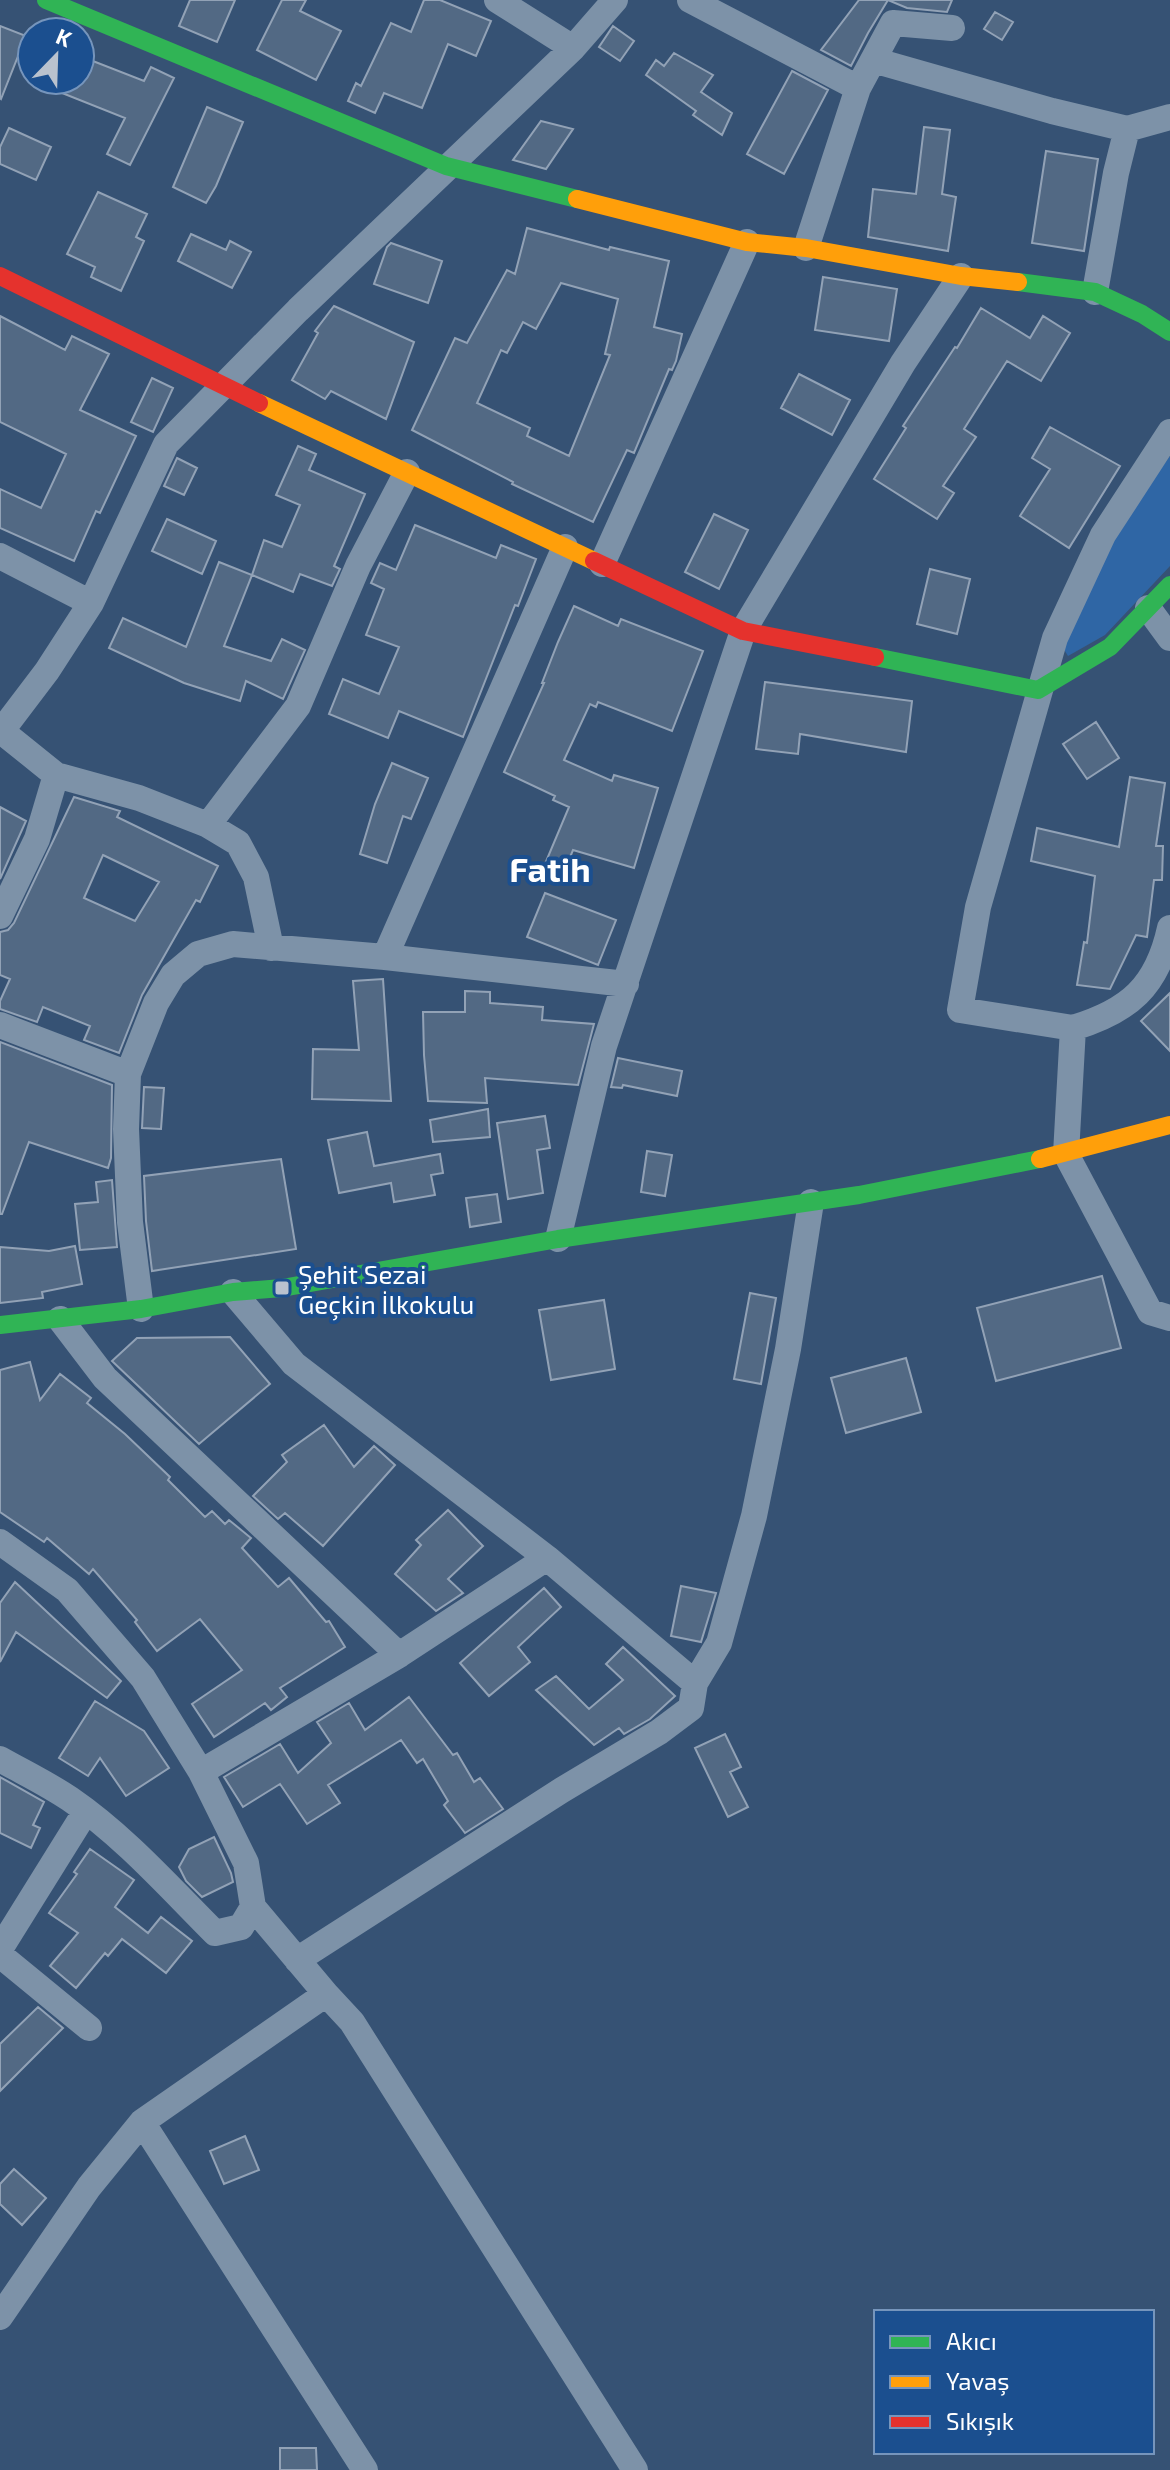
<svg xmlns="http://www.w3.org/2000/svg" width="1170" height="2470" font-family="'Exo 2',sans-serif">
<rect width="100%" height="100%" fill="#365274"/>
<path fill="#2f66a5" d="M1170,456V566L1105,635L1068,656L1060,643L1112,534Z"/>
<path fill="#526984" stroke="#92a2b6" stroke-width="2" fill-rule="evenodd" d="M190,0H235L217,42L179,26Z
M282,0H306L300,11L341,31L316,80L257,50Z
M424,0H440L491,21L476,56L448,44L422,108L384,93L375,113L348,101L356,83L361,86L391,23L411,32Z
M859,0H952L947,12L907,8L888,0L868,33L851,66L821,50Z
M995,12L1013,22L1002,40L984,29Z
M0,26L26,36L1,99L0,98Z
M613,26L634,41L620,61L599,47Z
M674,53L713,75L701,92L732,113L722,135L693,115L696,111L646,75L656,60L664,66Z
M80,56L144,81L151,67L174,78L130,165L107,154L125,118L32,81L80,80Z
M792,71L828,90L784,174L747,154Z
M207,107L243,122L216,186L206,203L173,187Z
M541,121L573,129L546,169L513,160Z
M924,127L950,130L942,194L956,197L948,251L868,237L873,189L916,194Z
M9,128L51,147L36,180L0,164V147Z
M1046,151L1098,159L1084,251L1032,243Z
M98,192L147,214L136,237L144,241L121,291L91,277L95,267L67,254Z
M527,228L609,250L610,247L669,261L654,327L682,334L676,361L672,370L669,369L634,453L627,450L593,522L512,484L513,482L412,430L455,338L467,343L507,270L515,274ZM561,283L618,299L605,354L610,355L569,456L527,436L530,428L477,403L501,350L507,353L523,322L536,329Z
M191,234L226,250L230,241L251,252L232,288L178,261Z
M391,243L442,261L428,303L374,284L387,247Z
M823,277L897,289L889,341L815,330Z
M334,306L414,342L386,419L331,391L325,399L292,380L318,333L315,331Z
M981,308L1030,338L1043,316L1070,333L1041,381L1007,361L964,429L976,437L943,486L954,493L937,519L874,479L906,428L903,426L955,347L957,348Z
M0,316L65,350L72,336L109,354L80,410L136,436L100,513L96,511L74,561L0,528V489L41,508L66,454L0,422Z
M799,374L850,400L832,435L781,408Z
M152,378L173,388L153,432L131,422Z
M1050,427L1120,466L1069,548L1020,516L1050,469L1032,458Z
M298,446L316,454L309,470L365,494L334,566L340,569L332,586L300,574L293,592L252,575L264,540L282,547L300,505L276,495Z
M177,458L197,468L184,495L164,486Z
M714,514L748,530L719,589L685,572Z
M167,519L216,541L202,574L152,551Z
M415,525L496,558L501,545L536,559L518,606L515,605L463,737L399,711L388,738L329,714L343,679L379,694L399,647L366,635L384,589L371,583L380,563L396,570Z
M219,562L252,575L224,646L271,661L282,639L305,650L283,699L246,681L240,701L184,683L109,648L123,618L186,647Z
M930,569L970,579L957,634L917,624Z
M574,606L618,626L621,619L703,651L672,731L598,702L596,707L590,704L564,760L612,781L614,775L658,788L634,868L573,850L561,879L542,871L569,807L553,800L555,796L504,772L544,683H542L558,642Z
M765,682L912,701L906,752L800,734L798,754L756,749Z
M1096,722L1119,758L1087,779L1063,744Z
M392,763L428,778L411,819L403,816L387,863L360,854L375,804Z
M1130,777L1165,783L1156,846H1163L1162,880H1154L1147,937L1136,935L1110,989L1077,985L1084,942L1087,943L1095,876L1031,861L1037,828L1119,847Z
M74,797L120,811L117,817L218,866L200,902L196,900L142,995L119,1053L84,1040L90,1026L43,1007L37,1022L0,1009V1001L10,979L0,975V932L8,930L14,923ZM103,855L159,882L135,921L84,898Z
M0,807L26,821L0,879Z
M545,893L616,920L598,965L527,937Z
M383,979L391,1101L312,1099L313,1049L359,1050L353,981Z
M465,991L490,992V1003L543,1007L542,1020L594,1024L578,1085L485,1078L487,1103L428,1101L424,1055L423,1012H465Z
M1170,993V1051L1141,1021Z
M0,1042L112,1085L111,1158L108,1168L29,1142L2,1214H0Z
M618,1058L682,1071L677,1096L623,1085L622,1088L611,1087Z
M144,1087L164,1088L161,1129L142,1128Z
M488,1109L490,1137L433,1142L430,1120Z
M545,1116L550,1148L537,1150L543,1193L508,1199L497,1123Z
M367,1132L374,1166L440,1154L443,1173L431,1175L435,1195L394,1202L391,1183L339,1193L328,1140Z
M647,1151L672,1155L665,1196L641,1192Z
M281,1159L296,1249L152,1271L146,1221L144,1176Z
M112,1180L117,1247L80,1250L75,1204L98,1202L96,1182Z
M497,1194L501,1222L470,1227L466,1198Z
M75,1246L82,1284L42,1292L43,1298L0,1303V1247L49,1251Z
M1102,1276L1121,1348L996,1381L977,1308Z
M750,1293L776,1298L761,1384L734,1379Z
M604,1300L615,1369L551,1380L539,1310Z
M230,1337L270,1384L199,1444L112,1361L137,1338Z
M906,1358L921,1412L846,1433L831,1378Z
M30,1362L40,1400L60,1374L91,1398L87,1403L125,1434L170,1477L168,1480L205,1517L212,1511L225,1524L229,1520L251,1538L242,1548L278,1587L289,1578L326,1622L329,1621L345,1647L280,1688L287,1697L271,1710L265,1703L214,1737L192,1704L242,1670L200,1619L157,1651L135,1622L137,1620L93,1569L89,1574L47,1538L44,1542L0,1512V1370Z
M324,1425L354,1467L374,1446L395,1465L323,1546L285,1513L278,1519L253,1496L287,1462L282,1455Z
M448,1510L483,1546L448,1579L463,1593L436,1611L395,1574L421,1545L416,1540Z
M15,1582L121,1681L107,1698L16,1632L0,1662V1603Z
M681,1586L716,1593L701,1642L671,1636Z
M544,1588L561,1607L518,1647L530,1662L489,1696L460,1663Z
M623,1647L675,1696L650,1719L624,1734L619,1728L594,1745L536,1690L556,1676L589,1709L623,1680L606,1664Z
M409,1697L453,1755L457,1753L474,1782L480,1778L503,1809L465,1833L444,1805L448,1801L423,1759L417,1763L401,1740L328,1785L340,1803L307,1824L280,1784L243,1807L224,1777L280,1744L298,1773L331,1743L317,1722L349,1703L365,1730Z
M95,1701L144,1731L169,1768L126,1796L100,1758L88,1776L59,1758Z
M725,1734L741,1767L730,1772L748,1807L728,1817L695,1748Z
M0,1777L44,1802L33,1825L40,1828L31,1848L0,1833Z
M214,1837L231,1873L233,1882L202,1897L186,1881L179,1867L189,1849Z
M90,1849L134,1880L115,1907L148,1933L161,1917L192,1941L166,1973L122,1939L108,1956L105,1953L76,1988L50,1966L78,1933L49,1913L77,1874L74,1872Z
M38,2007L63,2028L0,2091V2044Z
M245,2136L259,2170L224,2184L210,2151Z
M14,2169L46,2198L22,2225L0,2204V2184Z
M280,2448H316L317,2470H280Z"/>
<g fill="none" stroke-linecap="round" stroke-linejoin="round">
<path stroke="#7d92a8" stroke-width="26" d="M497,0L573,48
M690,0L858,88
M873,60L1052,111L1127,129
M806,248L858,88L893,23L952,28
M1095,292L1116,173L1127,129L1170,117
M1170,432L1103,535L1055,638L978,907L960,1010L1073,1028L1066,1154L1150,1312L1170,1318
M565,547L385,957L626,984
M0,556L91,603
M602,564L747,242
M1148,608L1170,638
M0,730L56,775L37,839L0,916
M0,733L47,671L91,603L166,444L298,310L573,48L615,0
M56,775L139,798L208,825L298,706L358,566L407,472
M208,825L238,843L256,877L271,948
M0,1025L128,1074
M1073,1028C1129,1011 1157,987 1170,928
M558,1239L604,1046L743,631L903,363L961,276
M233,1292L294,1364L547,1558L695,1683
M141,1309L130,1222L126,1129L128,1074L156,1003L173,975L198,954L233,944L385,957
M60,1319L105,1378L399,1655
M0,1542L67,1590L143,1678L201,1772L246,1863L253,1907L241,1927L215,1933C169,1887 124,1836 70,1799C48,1784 23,1772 0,1759
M201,1772L399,1655L547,1558
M253,1907L326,1994L352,2022L635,2470
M0,1949L86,1811
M0,1955L89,2028
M297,1960L562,1790L659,1732L691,1708L695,1683L719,1643L754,1516L788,1349L811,1202
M142,2122L365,2470
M0,2317L89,2187L142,2122L326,1994"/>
<path stroke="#30b455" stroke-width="18" d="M46,0L446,166L577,199
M1018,282L1095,292L1142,314L1170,332
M875,657L1038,690L1110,647L1170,585
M0,1325L141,1309L233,1292L282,1288L558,1239L859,1195L1040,1159"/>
<path stroke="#ff9f0a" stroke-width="18" d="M577,199L747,242L806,248L961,276L1018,282
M259,403L594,561
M1040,1159L1170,1125"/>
<path stroke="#e5322d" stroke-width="18" d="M0,276L259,403
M594,561L743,631L875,657"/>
</g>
<rect fill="#b9c2ce" stroke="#1b4f8f" stroke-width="3" x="274" y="1280" width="16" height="16" rx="4"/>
<g text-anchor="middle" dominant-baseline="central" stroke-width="8" stroke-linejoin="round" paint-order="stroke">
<g font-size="26" fill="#fff" stroke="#1b4f8f" text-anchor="start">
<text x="298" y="1273">Şehit Sezai<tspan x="298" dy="30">Geçkin İlkokulu</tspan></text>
</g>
<g font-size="34" font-weight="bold" fill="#fff" stroke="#1b4f8f">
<text x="550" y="868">Fatih</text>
</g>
</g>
<rect x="874" y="2310" width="280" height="144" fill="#1b4f8f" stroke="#7695bc" stroke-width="2"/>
<rect x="890" y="2336" width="40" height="12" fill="#30b455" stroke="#7695bc" stroke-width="2"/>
<text x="946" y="2350" font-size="24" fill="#ffffff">Akıcı</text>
<rect x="890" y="2376" width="40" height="12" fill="#ff9f0a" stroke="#7695bc" stroke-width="2"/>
<text x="946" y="2390" font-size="24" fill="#ffffff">Yavaş</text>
<rect x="890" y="2416" width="40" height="12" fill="#e5322d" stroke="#7695bc" stroke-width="2"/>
<text x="946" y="2430" font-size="24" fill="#ffffff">Sıkışık</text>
<g transform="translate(56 56) rotate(23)"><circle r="38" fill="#1b4f8f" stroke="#7695bc" stroke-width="2"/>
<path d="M0-6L14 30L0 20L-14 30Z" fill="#b9c2ce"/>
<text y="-12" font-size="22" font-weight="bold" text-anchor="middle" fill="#ffffff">K</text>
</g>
</svg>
